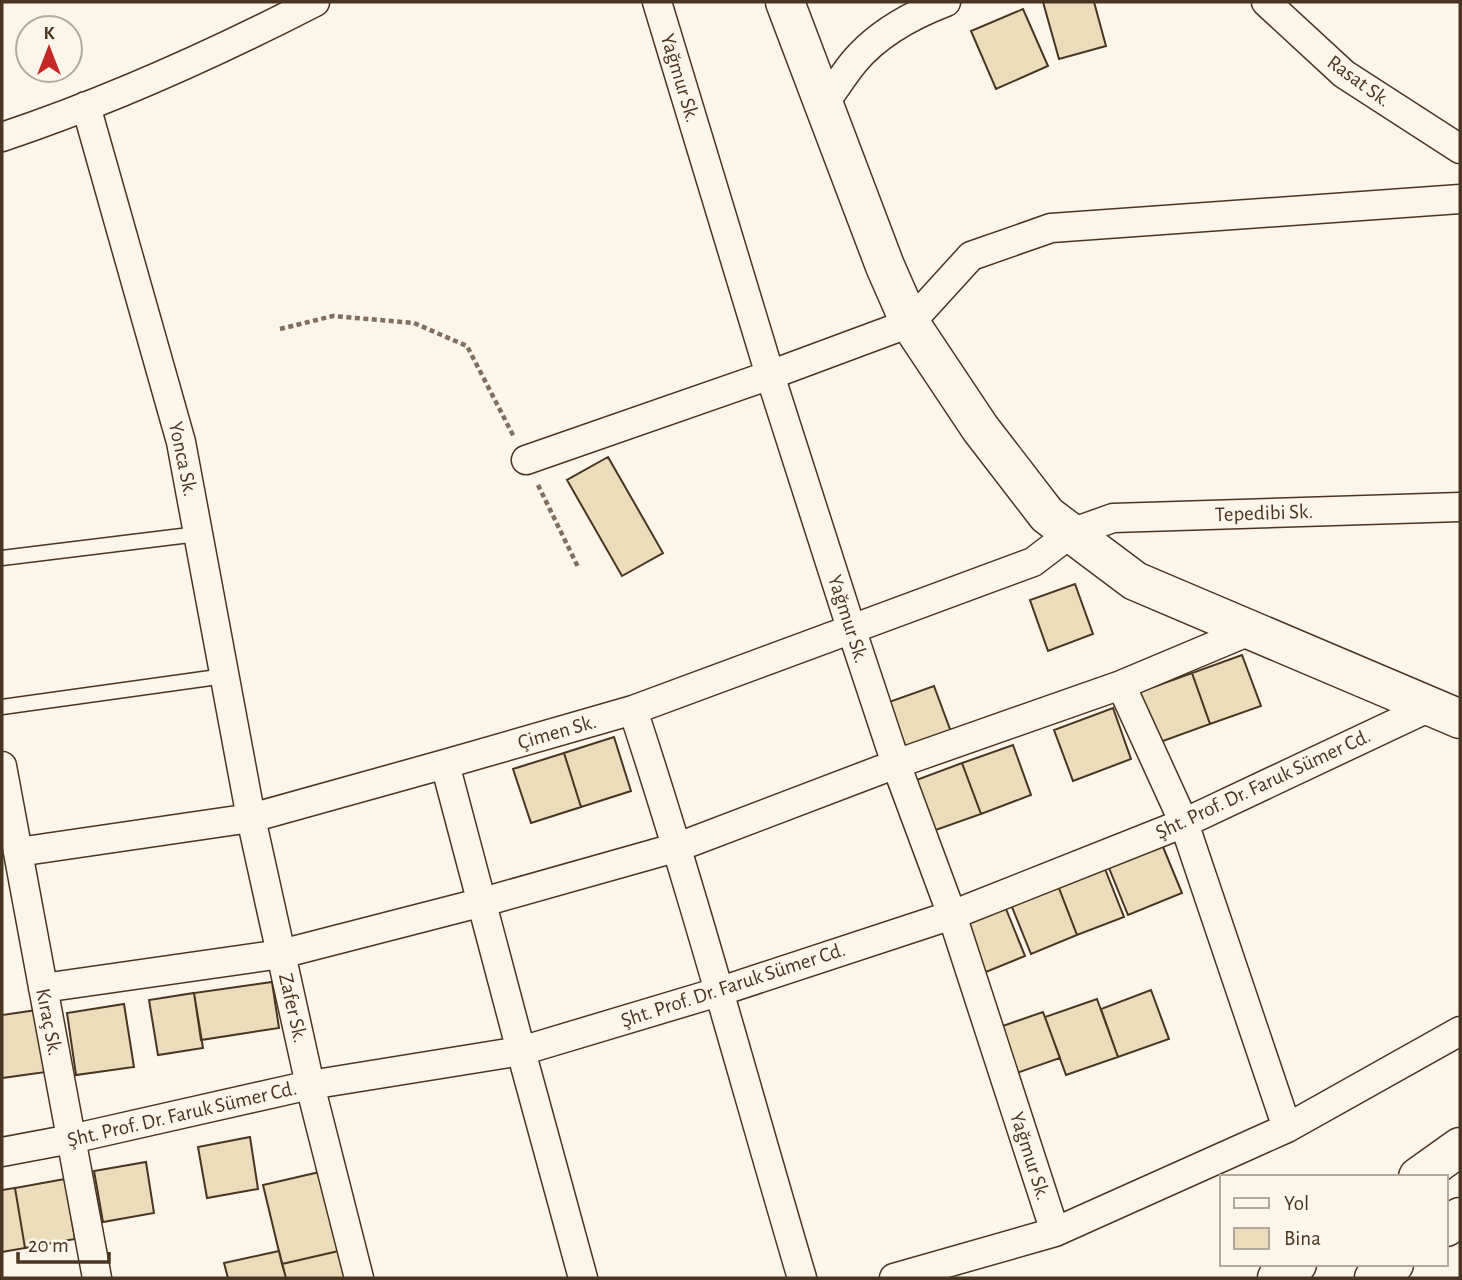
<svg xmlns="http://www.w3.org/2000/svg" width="1462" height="1280" font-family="'Alegreya Sans',sans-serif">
<rect width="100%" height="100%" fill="#fbf6e9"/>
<path fill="#ecdcbc" stroke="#4a3520" stroke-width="2" d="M1043,2H1094L1106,46L1059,59Z
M1023,9L1048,66L996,89L971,31Z
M608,457L663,553L622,576L567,480Z
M1075,584L1093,634L1048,651L1030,600Z
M1242,655L1261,706L1210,724L1192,673Z
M1192,673L1210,724L1152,745L1134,694Z
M934,686L954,740L909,756L889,702Z
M1113,708L1131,759L1073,781L1054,730Z
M614,737L631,791L581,807L564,753Z
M1013,745L1031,795L981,814L962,763Z
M564,753L581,807L531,823L513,769Z
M962,763L981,814L930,832L911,782Z
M1161,842L1182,893L1128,915L1107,863Z
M1103,864L1124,917L1077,935L1057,883Z
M1057,883L1077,935L1031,954L1010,902Z
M1004,904L1025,956L981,974L960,922Z
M272,982L279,1028L201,1040L194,993Z
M1151,990L1169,1039L1118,1057L1101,1009Z
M194,993L203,1048L158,1055L149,1000Z
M1097,999L1118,1057L1066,1075L1045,1017Z
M124,1004L134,1067L76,1075L67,1013Z
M37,1010L46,1072L2,1078V1015Z
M1043,1012L1060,1058L1011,1075L994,1029Z
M250,1137L258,1189L207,1198L198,1147Z
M146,1162L154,1213L103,1222L94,1171Z
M324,1171L343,1250L282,1264L263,1185Z
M65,1179L75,1239L25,1248L15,1188Z
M15,1188L25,1248L2,1252V1190Z
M343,1250L350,1278H286L282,1264Z
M279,1251L286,1278H228L224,1263Z"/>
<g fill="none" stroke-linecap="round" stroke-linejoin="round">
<defs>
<path id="lane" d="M2,558L198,534
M2,707L225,676"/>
<path id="street" d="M657,2L770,375L851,628L896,764L952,915L1055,1232
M1266,2L1344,74L1460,149
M825,102C835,89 844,74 854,62C878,33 912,15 946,2
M86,106L181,442L251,818L310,1085L359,1278
M2,137C110,101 214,54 315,2
M526,460L770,375L910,323L971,256L1051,228L1460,199
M1121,685L1184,823L1287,1128
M633,710C695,898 746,1089 802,1278
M445,764L521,1051L583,1278
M2,766L97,1278
M18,852L251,818L445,764L633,710L1033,562L1071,533L1113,518L1460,507
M43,988L281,954L483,902L678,847L896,764L1121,685L1252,630
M2,1152L71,1139L310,1085L521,1051L718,992L952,915L1184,823L1430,707
M894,1278L1055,1232L1287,1128L1460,1031"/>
<path id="secondary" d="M785,2L885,266L910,323L980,428L1047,515L1135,581L1460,719"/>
<path id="highway" d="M1418,1177L1460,1147
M1446,1227L1460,1217
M1277,1278L1297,1264
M1374,1278L1394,1264"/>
</defs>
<use href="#lane" stroke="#4a3520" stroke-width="17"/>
<use href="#street" stroke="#4a3520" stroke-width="31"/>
<use href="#secondary" stroke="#4a3520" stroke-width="41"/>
<use href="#highway" stroke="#4a3520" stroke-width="41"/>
<path stroke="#7f6f5c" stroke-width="4.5" stroke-dasharray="5 3.5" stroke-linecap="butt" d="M280,329L333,316L414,323L467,346L514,437
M538,485L579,569"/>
<use href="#lane" stroke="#fbf6e9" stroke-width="14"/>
<use href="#street" stroke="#fbf6e9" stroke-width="28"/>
<use href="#secondary" stroke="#fbf6e9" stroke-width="38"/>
<use href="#highway" stroke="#fbf6e9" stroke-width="38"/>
</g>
<g text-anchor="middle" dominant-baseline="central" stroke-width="5" stroke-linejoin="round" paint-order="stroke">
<g font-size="21" fill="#4a3520" stroke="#fbf6e9">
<text transform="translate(680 78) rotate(73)">Yağmur Sk.</text>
<text transform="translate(1359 81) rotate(36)">Rasat Sk.</text>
<text transform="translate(183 459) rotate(78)">Yonca Sk.</text>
<text transform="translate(1264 513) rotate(-2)">Tepedibi Sk.</text>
<text transform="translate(848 619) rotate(72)">Yağmur Sk.</text>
<text transform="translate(557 732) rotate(-16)">Çimen Sk.</text>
<text transform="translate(1263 784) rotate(-25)">Şht. Prof. Dr. Faruk Sümer Cd.</text>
<text transform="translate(733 985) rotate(-18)">Şht. Prof. Dr. Faruk Sümer Cd.</text>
<text transform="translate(293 1008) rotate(77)">Zafer Sk.</text>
<text transform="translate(49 1022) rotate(79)">Kıraç Sk.</text>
<text transform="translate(182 1114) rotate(-13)">Şht. Prof. Dr. Faruk Sümer Cd.</text>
<text transform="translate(1030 1156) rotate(72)">Yağmur Sk.</text>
</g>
</g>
<rect width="1462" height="1280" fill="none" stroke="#4a3520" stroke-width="7"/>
<rect x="1220" y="1175" width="228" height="91" fill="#fbf6e9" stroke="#b4a999" stroke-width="2"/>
<rect x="1234" y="1198" width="35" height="10" fill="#fbf6e9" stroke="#b4a999" stroke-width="2"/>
<text x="1284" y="1210" font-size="21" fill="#4a3520">Yol</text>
<rect x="1234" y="1228" width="35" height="21" fill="#ecdcbc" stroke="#b4a999" stroke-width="2"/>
<text x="1284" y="1245" font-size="21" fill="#4a3520">Bina</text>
<g transform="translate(49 49)"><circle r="33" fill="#fbf6e9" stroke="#b4a999" stroke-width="2"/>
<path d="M0-5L12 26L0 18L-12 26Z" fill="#c62828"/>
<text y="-10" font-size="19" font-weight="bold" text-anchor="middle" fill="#4a3520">K</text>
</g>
<path d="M18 1252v10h91v-10" fill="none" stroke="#4a3520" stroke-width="3.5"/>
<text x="28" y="1252" font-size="21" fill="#4a3520" stroke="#fbf6e9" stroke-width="5" paint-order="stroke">20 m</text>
</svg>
